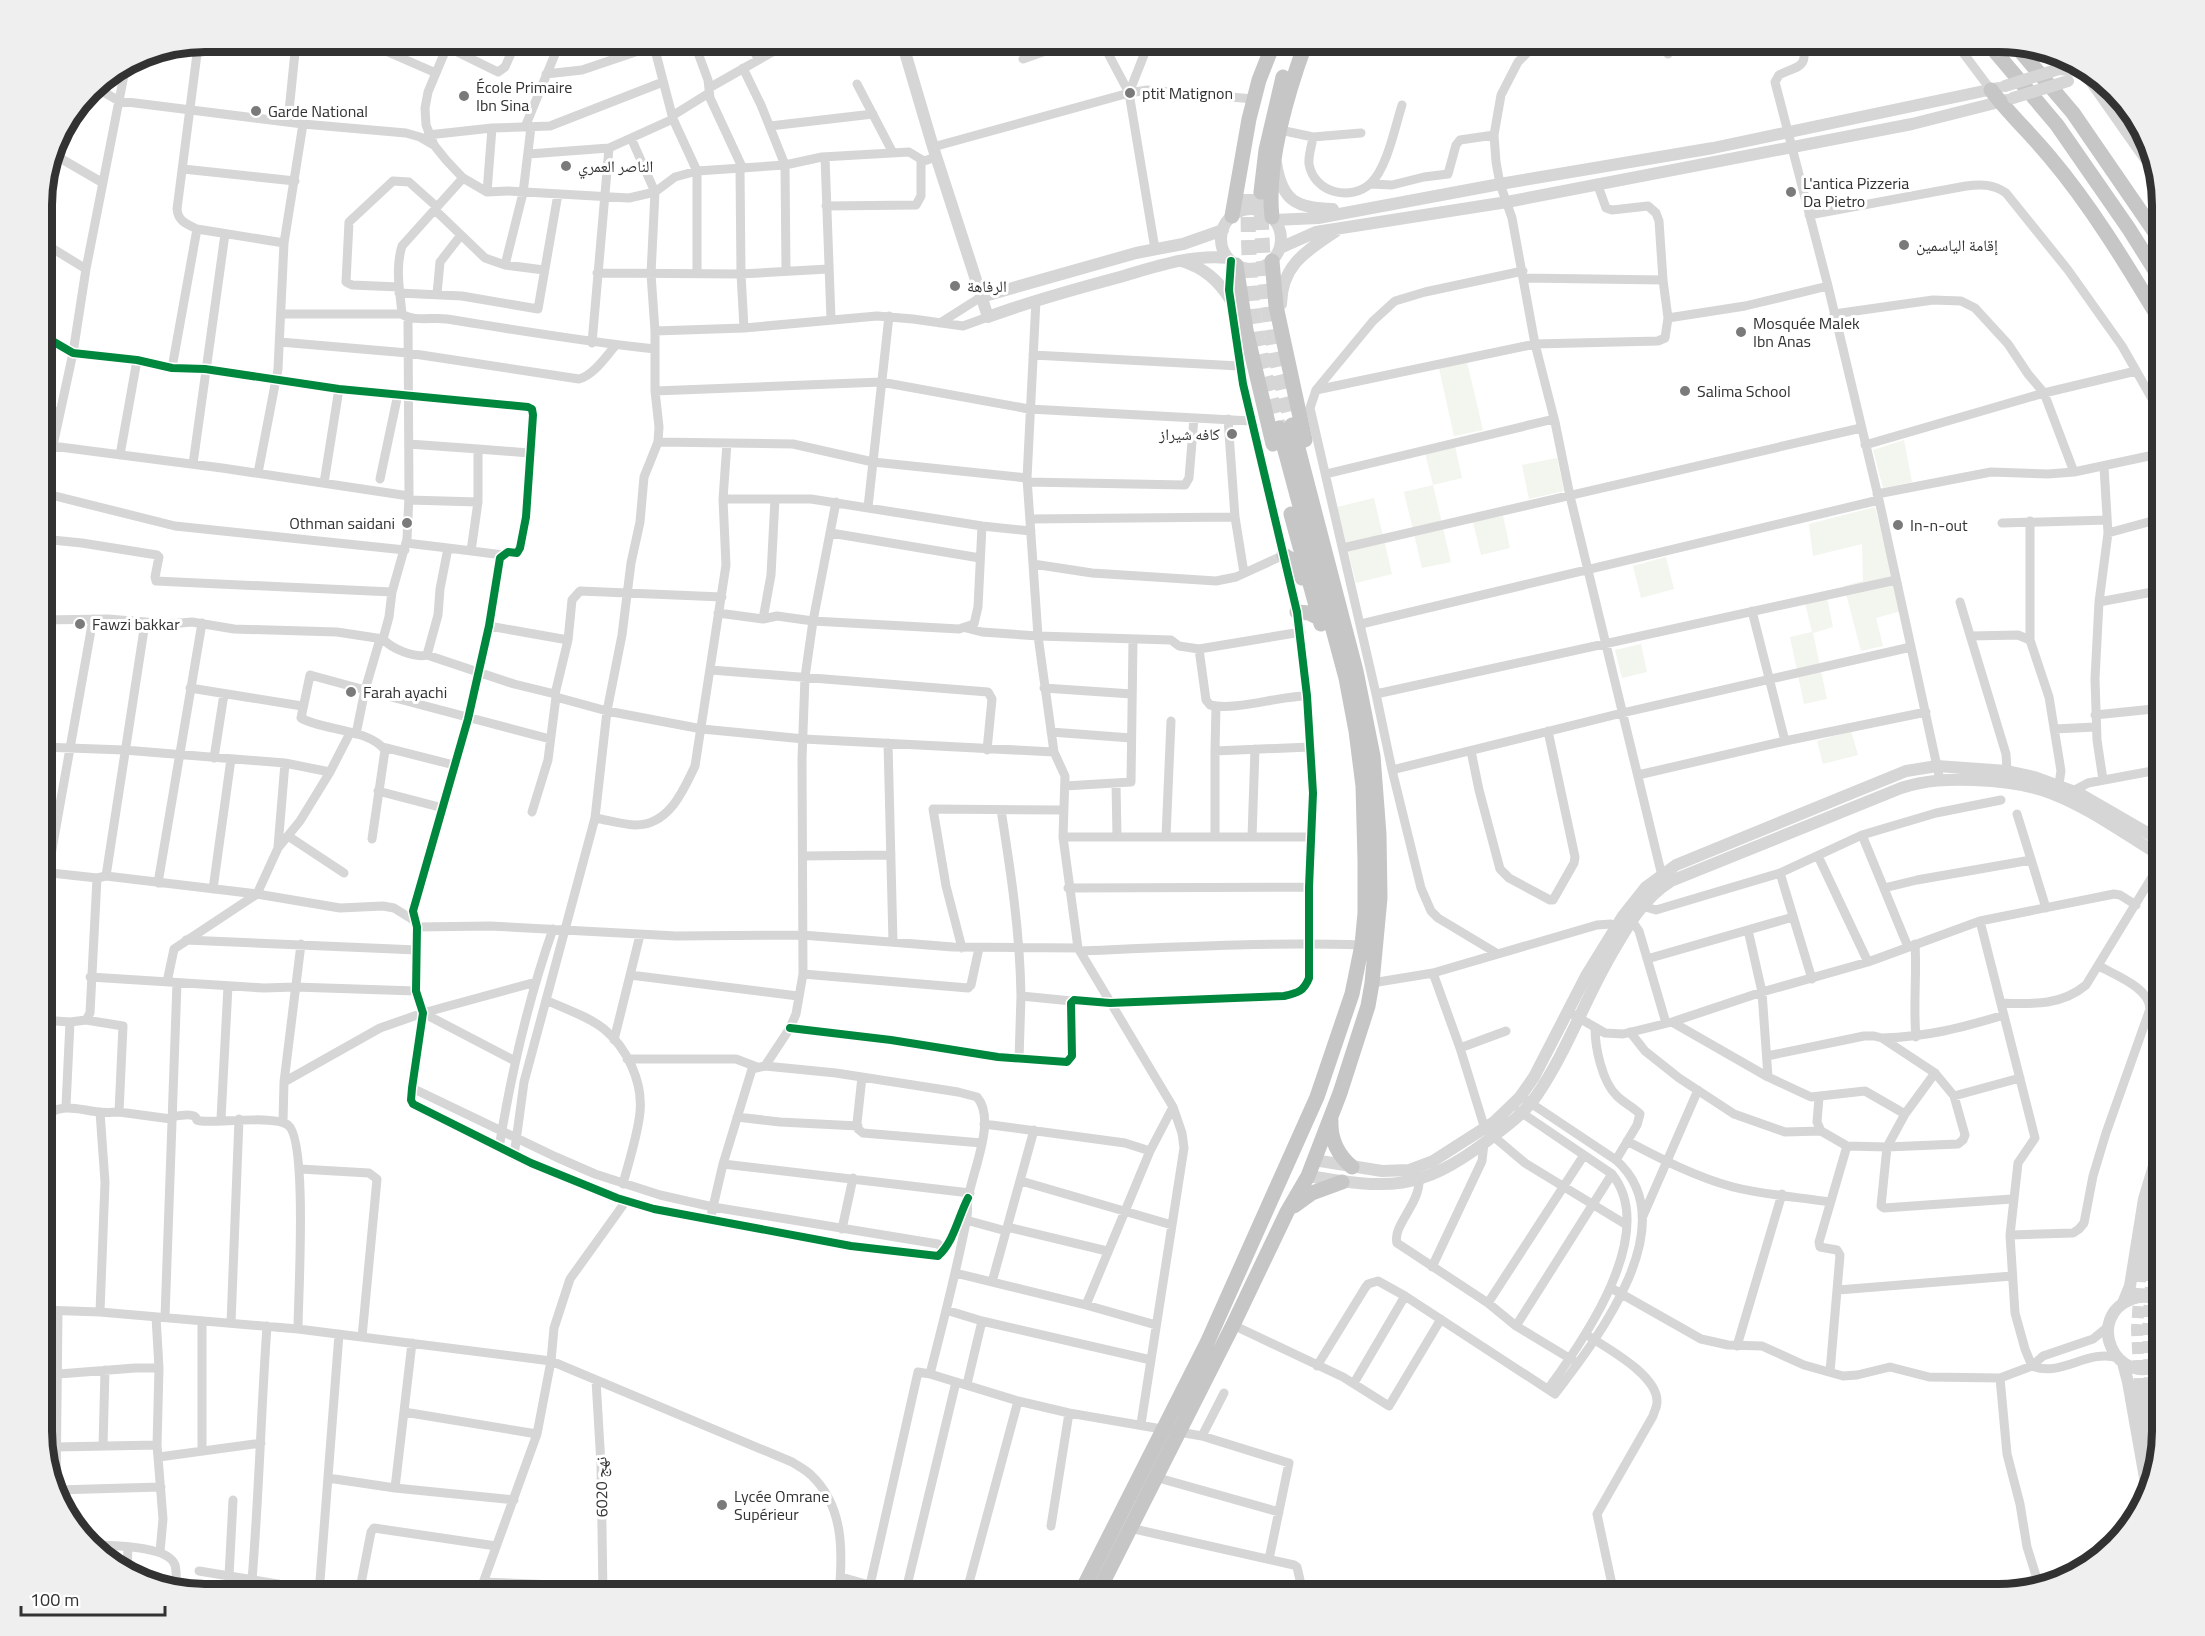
<svg xmlns="http://www.w3.org/2000/svg" width="2205" height="1636" font-family="'Titillium Web','Noto Naskh Arabic',sans-serif">
<rect width="100%" height="100%" fill="#fff"/>
<path fill="#f2f6ee" d="M1467,362L1483,430L1454,436L1439,368Z
M1904,440L1912,482L1883,488L1873,450Z
M1455,446L1462,478L1433,485L1451,562L1422,568L1404,492L1433,485L1425,453Z
M1557,458L1564,491L1529,499L1522,465Z
M1374,498L1392,574L1356,583L1337,507Z
M1875,507L1901,611L1876,618L1883,646L1861,651L1844,586L1863,581L1862,544L1813,556L1809,524Z
M1503,516L1510,548L1481,555L1473,522Z
M1666,557L1674,589L1641,598L1633,566Z
M1827,598L1833,627L1813,633L1827,699L1804,704L1790,637L1812,632L1805,603Z
M1641,644L1647,672L1622,678L1615,650Z
M1851,731L1858,755L1823,764L1817,741Z"/>
<g fill="none" stroke-linecap="round" stroke-linejoin="round">
<path stroke="#d6d6d6" stroke-width="12" stroke-dasharray="12 6" stroke-linecap="butt" d="M2150,1389L2148,1329L2152,1270
M2140,1390L2137,1329L2141,1268"/>
<path stroke="#d6d6d6" stroke-width="15" stroke-dasharray="15 8" stroke-linecap="butt" d="M1261,192C1261,238 1264,284 1271,330C1276,362 1284,394 1292,425
M1248,194C1248,242 1249,290 1257,338C1263,368 1271,398 1279,428"/>
<path stroke="#d6d6d6" stroke-width="9" d="M203,42L197,54L177,209C178,221 186,224 197,229L284,243
M365,42L436,73
M449,42L428,92L425,108L426,125L434,145L446,160L463,178L487,192L508,191L629,198L655,192L675,177L697,171L785,165L822,157L909,152L924,161L936,157
M694,42L708,80L710,98L743,169
M750,42L758,59
M1102,42L1129,93L1155,249
M1538,42L1518,62L1501,95L1494,135L1496,162L1500,184L1512,218L1535,344L1555,422L1570,496L1663,880
M1668,42V54
M1803,42C1808,69 1799,65 1779,75L1775,82L1828,286L1879,500L1940,780
M1955,42L1991,90
M654,46L673,119
M447,47L498,72L505,67L516,42
M1023,59L1071,42
M2073,62L2082,71L2156,176
M743,68L761,105L785,165L786,270
M546,74L582,70L665,42
M857,84L893,153
M95,87L119,101L303,124L406,133L420,137L432,144
M709,88L790,42
M1129,93L1147,90L1254,99
M672,116L709,93
M288,121L296,42
M770,126L873,114
M525,127L560,42
M1280,130L1313,137L1361,133
M428,135L492,128L550,126L663,82
M1313,137C1312,145 1308,156 1309,164C1314,193 1351,202 1371,183C1387,168 1395,127 1402,105
M933,147L1129,93L1149,42
M53,154L103,183
M529,154L609,148L673,119L697,171V273
M825,157L831,319
M740,168L741,274L744,328
M183,169L295,181
M1371,184L1392,185L1424,177L1448,174L1456,145L1460,140L1494,135
M487,192L492,128
M826,206L916,205L921,196V160
M435,210L485,258L505,265L544,270
M1809,215L1966,186C1981,184 1993,184 2006,193L2068,270L2122,346L2163,418
M42,242L86,269
M505,265L523,193L531,127
M597,273L741,274L828,269
M1524,278L1663,280
M399,287L352,285L346,282L349,222L393,181L409,182L437,207
M399,293L462,296L538,309L558,194
M437,294L440,262L461,235
M1036,300L1027,478L1038,636L1054,752L1065,776L1063,837L1078,948L1173,1107L1182,1133L1184,1148L1141,1424
M282,314H402C413,322 433,317 447,319C516,330 585,342 655,349
M402,314C400,292 395,268 402,246L463,178
M1834,314L1933,300L1961,301L1975,308L2008,344L2028,374L2044,393L2074,472
M1668,318L1745,306L1828,286
M940,323L981,297
M655,331L744,328L877,316L913,319L963,326L988,317
M42,335L73,353L137,360L172,368L205,369L339,389L528,407L532,409L533,415L526,517L520,548L517,553L508,552L500,558L489,626L468,719L413,911L417,927L416,991L423,1013L412,1088L411,1100L413,1104L531,1163L617,1198L654,1209L851,1246L938,1256C954,1242 958,1217 968,1198
M280,342L408,353L579,379C594,375 606,356 616,345
M592,343L609,148
M1033,355L1239,366
M172,368L197,229
M1316,390L1373,321L1395,301L1425,292L1523,271
M655,391L881,382L1029,409L1251,421
M42,406L59,413
M1228,419L1235,517
M658,442L793,444L873,462L889,316
M409,444L478,449V502L471,551
M1865,445L2044,393L2136,371
M52,446L222,468L409,496
M478,449L529,453
M120,455L137,360
M193,464L225,234
M258,473L278,369L284,243L303,124
M1326,474L1554,419
M380,479L398,394
M1027,482L1185,485L1189,478L1194,418
M324,483L339,389
M43,493L175,526L405,550
M1877,494L1991,472L2048,474L2074,472L2163,453
M42,496L73,353L86,269L126,65
M723,499H811L982,526L1031,531
M409,500L478,502
M868,507L873,462L1027,478
M1031,519L1235,517L1244,573
M2030,521V640L2049,697L2061,771L2058,790
M2002,523L2107,520
M831,533L980,558
M2108,533L2163,518
M42,539L82,543L157,555L159,557L155,577L156,581L392,592
M448,548L503,555
M1343,548L1861,428
M1033,564L1092,573L1216,581L1236,577L1284,555
M1960,602L2006,754L2007,771
M2099,602L2163,590
M1752,611L1785,741
M718,613L763,619L777,616L813,621L959,629L974,624L978,607L982,526
M763,619L771,575L775,499
M42,620L108,619L170,624L192,622L234,629L337,632L383,639C392,649 414,658 427,655L438,615L440,589L448,548L406,543
M1361,624L1879,500
M489,626L568,640
M966,628L982,632L1038,636L1171,640L1179,646L1199,649L1301,632
M1971,636L2018,635L2030,640
M383,639L389,617L392,592L407,539L409,496L408,318
M1199,649L1206,700L1210,705C1236,711 1278,696 1307,696
M427,655L514,684L555,694L556,697L548,760L532,812
M711,670L988,692L992,699L987,750
M190,688L302,706
M1044,688L1132,694
M555,694L568,640L572,600L580,591L722,597
M1376,694L1896,580
M556,697L607,711L702,729L804,739L1054,752
M1216,706L1215,751L1310,747
M2159,708L2163,643
M2095,715L2163,708
M2054,729L2096,727
M1051,732L1131,738
M356,734L365,690L550,739
M888,743L893,942
M42,747L124,750L285,763L330,772
M383,747L454,765
M1471,751L1479,790L1500,869L1509,878L1550,900H1553L1574,863L1575,857L1548,731
M214,758L224,694
M1392,770L1622,713L1911,647
M1638,775L1785,741L1926,712
M2103,780L2097,740L2095,679L2099,602L2108,533L2104,467
M1116,784L1117,837
M1065,786L1131,782L1133,640
M378,791L443,808
M2073,791L2088,783L2163,769
M1001,810C1011,873 1020,933 1021,996
M2017,814L2046,908
M595,818C608,820 623,825 636,825C669,825 683,791 695,766L726,565L723,499L727,443
M1862,835L1908,947
M288,836L344,873
M1063,837H1310
M1166,837L1171,721
M1215,837V751
M1252,837L1255,749
M372,839L385,750C367,728 324,731 301,718L310,675L365,690L380,639
M278,847L285,763
M803,856L891,855
M1818,856L1868,962
M42,872L97,878L106,876L257,894L340,908L383,906L394,908L415,921
M48,872L93,619
M1780,873L1812,979
M106,876L145,623
M158,883L202,623
M1068,888L1309,887
M1884,888L1917,880L2031,860
M213,889L231,759
M1638,905L1656,910L1780,873L1862,835L1936,813L2001,800
M1627,918L1632,921L1639,931L1666,1023
M1980,921L2035,1138L2018,1163L2010,1235L2015,1313L2025,1349L2032,1366
M417,927L490,926L676,936L802,935L953,947L1078,948
M1748,930L1762,992L1768,1077
M186,940L417,950
M1915,944C1917,975 1913,1006 1916,1037
M962,948L946,886L933,809L1064,810
M1080,951C1174,947 1268,942 1362,945
M1498,954L1438,918L1431,911L1421,888L1392,770L1376,694L1310,408L1316,390L1535,344L1658,341L1665,338L1668,318L1663,280L1659,221L1656,213L1648,206L1612,210L1606,208L1597,183
M1647,959L1793,917
M1433,973L1460,1048L1485,1129
M803,974L968,988L971,985L979,948
M630,975L798,996
M90,977L264,988L295,987L416,991
M167,982L174,949L257,894L278,848L300,821L330,772L350,733
M1372,983L1433,973L1597,925L1611,924L1622,929
M546,1000C565,1009 588,1016 604,1029C627,1048 643,1082 640,1112C638,1134 629,1161 623,1184
M2001,1003C2032,1004 2061,1006 2086,985L2163,859
M1567,1011L1605,1033L1623,1034L1672,1022L1762,992L1868,962L1980,921L2114,894L2120,895L2136,905
M423,1013L515,1061
M42,1020L70,1022
M86,1020L123,1026L119,1112L171,1119
M1672,1022L1768,1077L1811,1097L1865,1091L1905,1114
M790,1028L891,1040L998,1057L1067,1062L1072,1056L1071,1003L1074,1000L1110,1003L1284,996C1298,993 1304,991 1309,978V887L1313,793L1307,696L1297,612L1243,384L1229,290L1231,261
M1595,1028C1595,1047 1602,1082 1617,1096C1624,1103 1633,1107 1640,1114L1637,1125L1616,1160
M1630,1032L1645,1051L1679,1078L1734,1114L1785,1132L1821,1131
M1882,1038C1927,1037 1961,1028 2004,1015
M614,1040L640,935
M1460,1048L1506,1031
M1767,1056L1864,1036H1874L1882,1038L1935,1073L1954,1096L1965,1135L1963,1140L1958,1144L1887,1147L1847,1146L1821,1131L1817,1122L1819,1098
M627,1059H736L757,1067
M1019,1059L1021,996L1072,1001
M765,1066L790,1028L796,1014L803,974L802,759L805,677L813,621L836,502
M1935,1073L1905,1114L1887,1147L1881,1206L1884,1208L2012,1199
M862,1077L857,1123L858,1129L863,1133L982,1143
M284,1082L380,1028L423,1013L536,982
M412,1088L556,1157L595,1174L660,1195L713,1207L938,1244L945,1250
M1954,1096L2020,1078
M66,1106L70,1022L86,1020L90,1013L97,878
M1519,1111L1612,1174C1659,1233 1584,1340 1548,1389
M100,1112L105,1182L100,1312
M171,1117C177,1116 188,1113 194,1116C200,1120 193,1120 201,1121C219,1123 274,1115 288,1125C308,1140 298,1298 298,1329
M737,1117L780,1122L858,1126
M42,1119C60,1101 78,1110 99,1112C106,1113 113,1112 119,1112
M221,1119L228,986
M283,1122L284,1082L301,944
M984,1124L1125,1143L1150,1151
M1493,1136L1525,1163L1625,1224
M1627,1141C1661,1159 1696,1177 1733,1187C1764,1195 1798,1197 1830,1202
M499,1148C511,1074 528,1000 553,929
M514,1156L524,1082L595,818L607,711L622,635L631,563L640,522L644,477L658,442L659,427L655,391V331L651,274L655,192L631,138
M723,1164L970,1193
M300,1169L369,1173L377,1179L362,1337
M1419,1180C1420,1204 1392,1226 1397,1243L1488,1303L1516,1326L1574,1361
M1021,1181L1172,1225
M1643,1216L1698,1090
M710,1220L723,1164L752,1069L765,1066L836,1073L958,1092L977,1097C997,1120 972,1172 968,1199C967,1205 968,1211 967,1217C957,1270 943,1322 930,1374
M966,1220L1006,1231
M1007,1227L1107,1251
M842,1229L853,1178
M2010,1235L2073,1233L2079,1229L2084,1223L2093,1176L2106,1133L2150,1009C2150,988 2115,975 2099,966
M1432,1267L1482,1161L1484,1143
M955,1273L1086,1305L1156,1325
M992,1282L1034,1130
M1611,1288L1701,1339L1728,1345L1762,1346L1804,1365L1843,1376L1857,1375L1890,1367L1929,1377L2000,1378L2032,1366L2043,1356L2093,1339L2109,1326
M1838,1290L2012,1276
M1488,1303L1584,1155
M1086,1305L1150,1151L1173,1107
M42,1310L100,1312L298,1329L551,1361L792,1462C798,1466 806,1470 811,1475C844,1506 843,1552 839,1594
M946,1310L982,1321L1151,1360
M156,1317L159,1368L157,1445L163,1519L160,1552
M165,1317L177,983
M231,1323L239,1119
M1233,1325L1343,1377L1389,1406L1441,1319
M1516,1326L1612,1174
M1590,1337C1610,1350 1658,1376 1657,1402C1657,1407 1654,1412 1653,1416L1597,1514L1614,1594
M1737,1346L1782,1194
M1317,1366L1365,1288L1368,1284L1378,1281L1405,1296L1555,1394C1597,1339 1687,1223 1616,1160L1526,1100
M2032,1366C2061,1378 2088,1348 2118,1358
M1830,1372L1840,1255L1837,1250L1820,1247L1819,1242L1847,1146
M59,1374L135,1368H159
M2000,1378L2007,1454L2020,1504L2027,1547L2039,1585
M596,1380L601,1465L603,1594
M1354,1383L1405,1296
M967,1384L982,1321
M42,1407H57
M404,1412L537,1434
M1202,1436L1224,1393
M103,1446L105,1370
M56,1447L157,1445
M202,1451V1321
M159,1457L261,1443
M1155,1477L1279,1512
M328,1478L395,1488L514,1500
M395,1488L412,1343
M56,1490L161,1487
M56,1493L58,1311
M1051,1526L1069,1413
M1130,1528L1294,1565L1297,1567L1300,1580L1298,1594
M93,1545C112,1546 168,1545 175,1565C177,1572 176,1582 176,1589
M199,1571L320,1591
M127,1572L128,1547
M229,1576L233,1500
M841,1577L901,1594
M252,1580C259,1495 261,1411 267,1326
M263,1582V1594
M483,1582L555,1585
M870,1585L918,1372L930,1374L1018,1401L1069,1413L1202,1436L1289,1463L1269,1559
M319,1594L339,1334
M359,1594L371,1532L374,1528L496,1546
M479,1594L537,1434L551,1361L554,1328L570,1279L626,1201
M905,1594L956,1382
M966,1594L1018,1401
M1133,1594C1146,1575 1180,1590 1199,1594"/>
<path stroke="#d6d6d6" stroke-width="12" d="M902,42L933,147L988,317C1031,301 1075,289 1120,277C1155,267 1191,254 1228,258
M2059,69L2082,71
M1276,163C1282,202 1297,208 1333,209
M1221 239a30 30 0 1 1 60 0a30 30 0 1 1-60 0Z
M1274,220L1318,218L1500,184L1713,148L1998,88
M1280,248L1316,232L1507,202L1912,124L2007,100
M1182,261C1204,268 1218,280 1230,299
M981,297L1136,253L1183,244L1223,230
M1281,304C1282,264 1307,251 1336,231
M1314,1160L1382,1171L1409,1170L1433,1161L1494,1122L1520,1097L1534,1077L1586,976L1623,916L1646,887L1676,865L1906,771L1937,766L2007,771L2034,777L2080,794L2163,842
M1308,1176C1389,1189 1419,1192 1487,1141C1505,1127 1524,1114 1537,1095C1565,1054 1583,1005 1607,962C1624,933 1641,899 1671,881L1901,788C1926,780 1948,779 1974,780C1997,781 2020,783 2042,790C2085,804 2124,834 2163,857
M2141,1268L2149,1221L2163,1166
M2152,1270L2163,1210
M2163,1302C2153,1297 2142,1295 2132,1299C2084,1317 2115,1389 2163,1364
M2123,1303L2130,1286L2144,1199L2163,1136
M2123,1363L2128,1382L2148,1495
M2150,1389L2159,1454
M2140,1390L2146,1442L2154,1483"/>
<path stroke="#c6c6c6" stroke-width="15" d="M1987,42L2057,125L2129,229L2163,283
M2015,45L2073,113L2163,244
M1991,90C2009,114 2030,133 2049,156C2093,208 2128,267 2163,325
M1261,192L1266,150L1283,77
M1232,216L1249,119L1259,80L1274,42
M1272,217C1266,162 1287,94 1306,42
M1272,261L1276,306L1305,440
M1236,265L1246,330L1273,444
M1291,514L1321,624
M1284,555L1292,560L1302,578
M1297,612L1309,613L1319,618
M1331,1120C1330,1140 1338,1155 1352,1167
M1294,1206L1312,1193L1342,1182
M1080,1594L1207,1343L1317,1097L1352,994L1362,945L1365,913V860L1363,786L1356,731L1346,678L1279,428
M1097,1594L1233,1325L1287,1212L1308,1176L1340,1093L1368,1006L1372,983L1380,898L1379,834L1373,756L1356,671L1292,425"/>
<path stroke="#d6d6d6" stroke-width="12" d="M2005,86L2059,69
M2013,98L2068,81"/>
<defs>
<path id="cycleway" d="M42,335L73,353L137,360L172,368L205,369L339,389L528,407L532,409L533,415L526,517L520,548L517,553L508,552L500,558L489,626L468,719L413,911L417,927L416,991L423,1013L412,1088L411,1100L413,1104L531,1163L617,1198L654,1209L851,1246L938,1256C954,1242 958,1217 968,1198
M790,1028L891,1040L998,1057L1067,1062L1072,1056L1071,1003L1074,1000L1110,1003L1284,996C1298,993 1304,991 1309,978V887L1313,793L1307,696L1297,612L1243,384L1229,290L1231,261"/>
</defs>
<use href="#cycleway" stroke="#fff" stroke-width="11"/>
<use href="#cycleway" stroke="#00873e" stroke-width="8"/>
</g>
<g fill="#7a7a7a" stroke="#fff" stroke-width="2">
<circle cx="1130" cy="93" r="6"/>
<circle cx="464" cy="96" r="6"/>
<circle cx="256" cy="111" r="6"/>
<circle cx="566" cy="166" r="6"/>
<circle cx="1791" cy="192" r="6"/>
<circle cx="1904" cy="245" r="6"/>
<circle cx="955" cy="286" r="6"/>
<circle cx="1741" cy="332" r="6"/>
<circle cx="1685" cy="391" r="6"/>
<circle cx="1232" cy="434" r="6"/>
<circle cx="407" cy="523" r="6"/>
<circle cx="1898" cy="525" r="6"/>
<circle cx="80" cy="624" r="6"/>
<circle cx="351" cy="692" r="6"/>
<circle cx="722" cy="1505" r="6"/>
</g>
<g text-anchor="middle" dominant-baseline="central" stroke-width="6" stroke-linejoin="round" paint-order="stroke">
<g font-size="16" fill="#323232" stroke="#fff" text-anchor="start">
<text x="476" y="87">École Primaire<tspan x="476" dy="18">Ibn Sina</tspan></text>
<text x="1142" y="93">ptit Matignon</text>
<text x="268" y="111">Garde National</text>
<text x="578" y="166">الناصر العمري</text>
<text x="1803" y="183">L'antica Pizzeria<tspan x="1803" dy="18">Da Pietro</tspan></text>
<text x="1916" y="245">إقامة الياسمين</text>
<text x="967" y="286">الرفاهة</text>
<text x="1753" y="323">Mosquée Malek<tspan x="1753" dy="18">Ibn Anas</tspan></text>
<text x="1697" y="391">Salima School</text>
<text x="1220" y="434" text-anchor="end">کافه شيراز</text>
<text x="395" y="523" text-anchor="end">Othman saidani</text>
<text x="1910" y="525">In-n-out</text>
<text x="92" y="624">Fawzi bakkar</text>
<text x="363" y="692">Farah ayachi</text>
<text x="734" y="1496">Lycée Omrane<tspan x="734" dy="18">Supérieur</tspan></text>
</g>
<g font-size="16" fill="#323232" stroke="#fff">
<text transform="translate(601 1487) rotate(-91)">نهج 6020</text>
</g>
</g>
<path d="M0 0H2205V1636H0ZM205 52H1999A153 153 0 0 1 2152 205V1431A153 153 0 0 1 1999 1584H205A153 153 0 0 1 52 1431V205A153 153 0 0 1 205 52Z" fill="#efefef" fill-rule="evenodd"/>
<path fill="none" stroke="#323232" stroke-width="8" d="M205 52H1999A153 153 0 0 1 2152 205V1431A153 153 0 0 1 1999 1584H205A153 153 0 0 1 52 1431V205A153 153 0 0 1 205 52Z"/>
<path d="M21 1606v9h144v-9" fill="none" stroke="#323232" stroke-width="3"/>
<text x="30" y="1606" font-size="18" fill="#323232" stroke="#ffffff" stroke-width="4.5" paint-order="stroke">100 m</text>
</svg>
